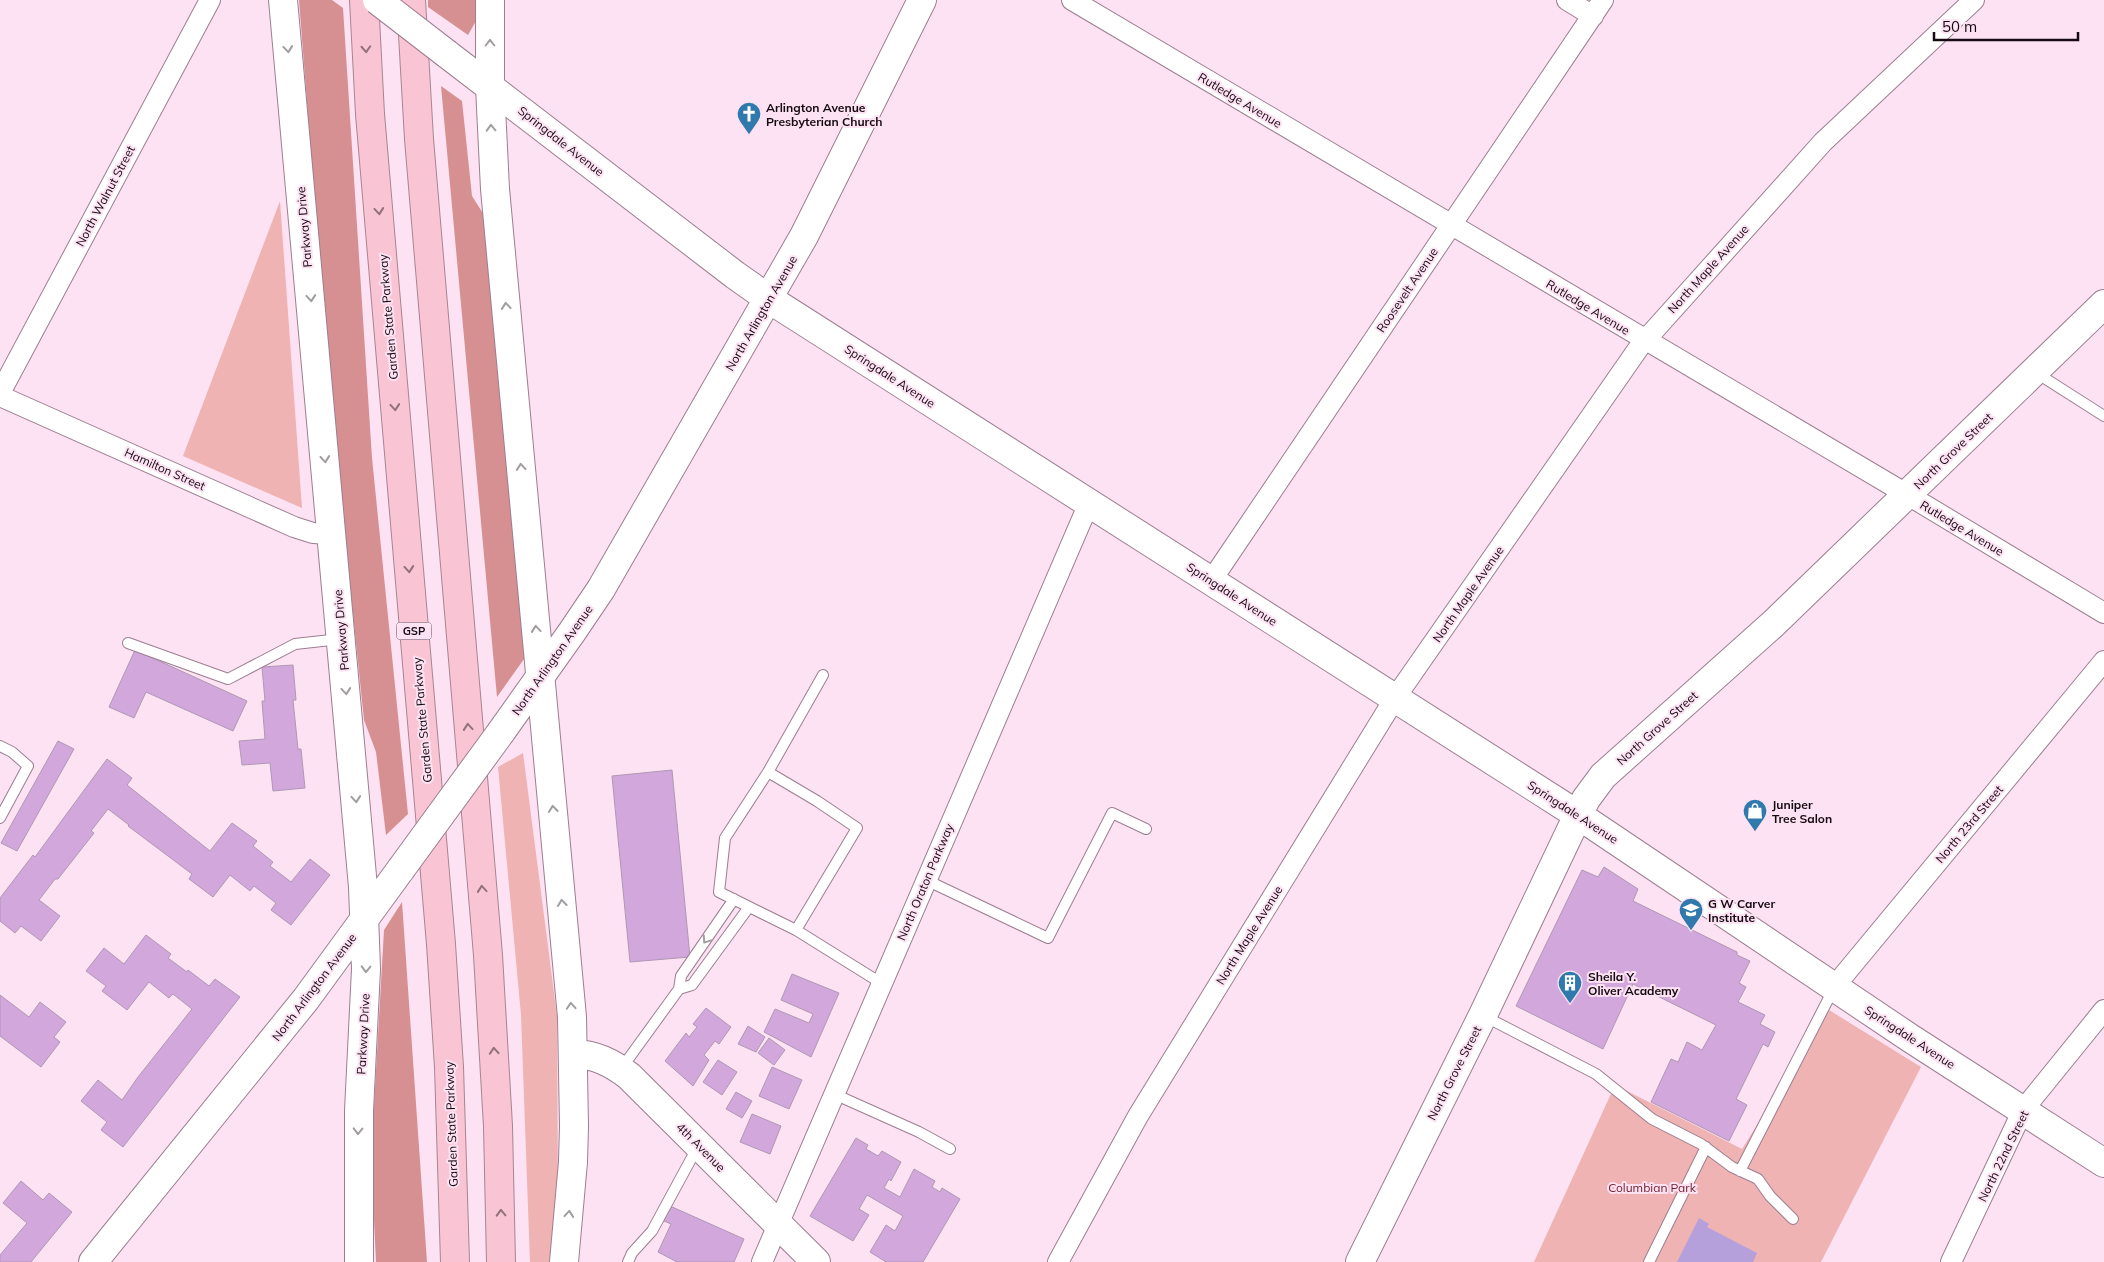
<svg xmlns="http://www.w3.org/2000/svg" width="2104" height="1262" font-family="Mulish,sans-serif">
<rect width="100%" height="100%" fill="#fde2f3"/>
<path fill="#efb3b3" d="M280,201L302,508L183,456Z
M523,753L557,1016L558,1191L549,1262H530L521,1015L498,767Z
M1829,1010L1921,1067L1821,1262H1534L1615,1085L1742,1149Z"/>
<path fill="#d79091" d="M299,0H332L343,8L372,458L408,814L386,835L376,752L364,720L328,371Z
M428,0H476V21L468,35L428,7Z
M441,86L462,101L472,196L486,218L529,652L497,697Z
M402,902L427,1262H376L371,1159L384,930Z"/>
<path fill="#b5a0db" d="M1699,1218L1709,1224L1707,1227L1757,1253L1753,1262H1677Z"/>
<path fill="#d2a7dc" stroke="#ae98b3" d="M135,650L247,701L233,731L146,692L134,718L109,707Z
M293,665L296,700H293L298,749H301L305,788L273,791L270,763L242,765L239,741L265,739L262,701H265L262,667Z
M58,741L74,749L17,851L1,843Z
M107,759L132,778L127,785L210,851L232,823L257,841L253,846L273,862L270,866L291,882L310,859L330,875L291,925L271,910L276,903L254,886L250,891L230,875L213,897L189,879L192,874L128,826L129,825L108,809L91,831L94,833L58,879H55L39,900L60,916L41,941L21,926L15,933L0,921V898L33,855L35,857Z
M672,770L690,957L630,962L612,776Z
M1604,867L1638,889L1633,901L1737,952V955L1750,961L1739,983L1746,987L1738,1002L1765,1015L1760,1024L1775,1032L1768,1047L1763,1044L1736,1099L1747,1105L1729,1141L1651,1102L1671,1059L1678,1062L1687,1042L1702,1050L1716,1025L1633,984L1603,1049L1516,1006L1582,870L1598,877Z
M146,935L171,954L168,958L187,972L188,970L209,986L215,979L240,997L123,1147L101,1130L107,1122L81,1101L98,1080L122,1100L138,1077L192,1009L173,994L169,998L149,982L127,1010L102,991L106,986L86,971L104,948L124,964Z
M792,974L839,993L811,1057L764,1032L775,1009L809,1023L813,1014L781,1000Z
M0,995L29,1017L40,1002L66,1022L54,1037L60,1042L41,1067L0,1036Z
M706,1008L731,1027L719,1044L715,1041L704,1055L709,1060L693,1086L665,1061L686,1033L689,1037L697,1027L693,1024Z
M748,1026L765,1037L756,1052L738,1044Z
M769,1038L785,1050L774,1065L758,1053Z
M718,1060L737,1072L722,1095L703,1082Z
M772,1067L802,1080L789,1109L759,1096Z
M736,1092L752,1101L742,1118L726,1109Z
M752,1114L781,1126L770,1154L740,1142Z
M856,1138L868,1145L866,1149L878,1156L882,1151L901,1162L891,1181L889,1179L884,1188L900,1197L914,1169L935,1181L932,1187L940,1192L942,1188L960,1199L923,1262H886L870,1252L886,1225L895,1231L903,1216L867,1195L859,1209L869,1215L853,1241L810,1216Z
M21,1181L43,1200L49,1193L72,1212L31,1262H0V1255L27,1223L3,1203Z
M670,1206L744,1239L734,1262H677L658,1252L671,1224L664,1221Z"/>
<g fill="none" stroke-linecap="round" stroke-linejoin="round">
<defs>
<path id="lane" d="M2035,372L2104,416
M128,643L228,679L295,644L340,639
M823,675L768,772L725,838L719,892L796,930L881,983
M0,746L12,752L28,766L0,818
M768,772L817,801L857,828L796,930
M926,880L1048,938L1112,813L1146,829
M734,899L681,976L679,989L692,985L749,907
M1484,1016L1596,1074L1652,1119L1701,1144L1732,1167L1758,1179L1770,1196L1793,1219
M621,1069L679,989
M834,1094L919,1132L950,1149
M1740,1171L1834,988
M628,1262L632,1253L652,1231L697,1148
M1649,1262L1706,1147"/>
<path id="street" d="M1072,0L1908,495L2104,613
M1567,0L1593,16
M0,393L210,0
M0,396L294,527L313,533L332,534
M1211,581L1603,0
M1834,987L2104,661
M762,1262L1089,503
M1058,1262L1138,1116L1395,698L1640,346L1823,142L1974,0
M1951,1262L2023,1110L2104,1010"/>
<path id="secondary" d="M283,0L363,887L366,969L359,1111V1262
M490,0V87L495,189L572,1017L574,1126L573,1162L564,1262
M447,54L735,275L769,299L1578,815L1910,1038L2104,1163
M501,732L572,632L601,589L804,236L922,0
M573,1054C595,1054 612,1063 629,1076L816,1262
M93,1262L306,999L401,869
M1360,1262L1483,1015L1578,815L1586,799L1603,776L1773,624L2104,304"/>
<path id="highway" d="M364,0L370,114L441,944L449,1067L455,1262
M411,0L419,139L488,955L498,1126L501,1262"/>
</defs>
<use href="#lane" stroke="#9c7e91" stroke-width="12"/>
<use href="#street" stroke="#9c7e91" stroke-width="22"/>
<use href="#secondary" stroke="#9c7e91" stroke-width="30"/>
<use href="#highway" stroke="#a98490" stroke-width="30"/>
<use href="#lane" stroke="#fff" stroke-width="10"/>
<use href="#street" stroke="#fff" stroke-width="20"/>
<use href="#secondary" stroke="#fff" stroke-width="28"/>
<use href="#highway" stroke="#f9c5d4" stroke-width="28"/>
<defs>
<path id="secondary-bridge" d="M377,0L447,54
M401,869L501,732"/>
</defs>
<use href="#secondary-bridge" stroke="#9c7e91" stroke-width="30" stroke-linecap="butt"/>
<use href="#secondary-bridge" stroke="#fff" stroke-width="28"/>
</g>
<defs><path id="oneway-chevron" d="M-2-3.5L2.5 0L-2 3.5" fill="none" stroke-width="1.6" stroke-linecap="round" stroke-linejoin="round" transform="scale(1.25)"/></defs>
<g stroke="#a19da0">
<use href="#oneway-chevron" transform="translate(490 43) rotate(-90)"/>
<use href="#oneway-chevron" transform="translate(288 49) rotate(85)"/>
<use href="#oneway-chevron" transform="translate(491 128) rotate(-92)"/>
<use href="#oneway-chevron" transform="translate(311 298) rotate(85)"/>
<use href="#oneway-chevron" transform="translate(506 306) rotate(-95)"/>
<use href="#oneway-chevron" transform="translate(325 459) rotate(85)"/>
<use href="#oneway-chevron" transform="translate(521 467) rotate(-95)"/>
<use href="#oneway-chevron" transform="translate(536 629) rotate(-95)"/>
<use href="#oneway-chevron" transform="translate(346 691) rotate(85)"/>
<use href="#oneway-chevron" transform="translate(356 799) rotate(85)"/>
<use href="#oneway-chevron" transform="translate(553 809) rotate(-96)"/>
<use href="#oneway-chevron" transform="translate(562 903) rotate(-96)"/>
<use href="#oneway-chevron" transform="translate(706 940) rotate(124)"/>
<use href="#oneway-chevron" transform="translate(366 969) rotate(91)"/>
<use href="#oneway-chevron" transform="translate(571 1006) rotate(-94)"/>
<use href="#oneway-chevron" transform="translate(358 1131) rotate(91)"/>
<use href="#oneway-chevron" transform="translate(569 1214) rotate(-85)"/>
</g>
<g stroke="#92717c">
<use href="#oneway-chevron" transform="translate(366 49) rotate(87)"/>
<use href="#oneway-chevron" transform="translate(379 211) rotate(85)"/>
<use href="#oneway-chevron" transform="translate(395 407) rotate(85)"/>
<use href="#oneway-chevron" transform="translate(409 569) rotate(85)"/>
<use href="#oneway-chevron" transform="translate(468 727) rotate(-95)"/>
<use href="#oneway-chevron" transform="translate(482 889) rotate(-95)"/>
<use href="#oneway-chevron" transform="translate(494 1051) rotate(-94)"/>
<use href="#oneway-chevron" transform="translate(501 1213) rotate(-92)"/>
</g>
<defs>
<symbol id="church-pin" viewBox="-11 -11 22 30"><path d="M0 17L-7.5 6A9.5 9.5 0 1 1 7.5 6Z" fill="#2f79ad" stroke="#fde2f3"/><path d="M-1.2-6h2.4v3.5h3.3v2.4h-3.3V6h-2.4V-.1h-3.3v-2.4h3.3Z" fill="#fff"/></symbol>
<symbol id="shop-pin" viewBox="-11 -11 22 30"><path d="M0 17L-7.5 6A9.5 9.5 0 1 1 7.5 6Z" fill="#2f79ad" stroke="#fde2f3"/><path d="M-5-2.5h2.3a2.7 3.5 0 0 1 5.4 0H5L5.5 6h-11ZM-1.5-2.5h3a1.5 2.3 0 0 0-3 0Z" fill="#fff"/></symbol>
<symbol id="school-pin" viewBox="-11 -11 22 30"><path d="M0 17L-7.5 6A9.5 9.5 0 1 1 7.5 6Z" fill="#2f79ad" stroke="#fde2f3"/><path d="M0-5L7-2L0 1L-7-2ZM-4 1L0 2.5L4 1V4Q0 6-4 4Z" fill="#fff"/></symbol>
<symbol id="building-pin" viewBox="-11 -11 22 30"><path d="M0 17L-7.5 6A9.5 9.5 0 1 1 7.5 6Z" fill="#2f79ad" stroke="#fde2f3"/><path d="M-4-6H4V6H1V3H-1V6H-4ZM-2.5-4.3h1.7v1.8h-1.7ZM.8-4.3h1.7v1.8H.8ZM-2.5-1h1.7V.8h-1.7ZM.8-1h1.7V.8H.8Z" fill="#fff"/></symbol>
</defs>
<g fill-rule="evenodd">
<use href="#church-pin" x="735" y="100" width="28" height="38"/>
<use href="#shop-pin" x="1741" y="797" width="28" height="38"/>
<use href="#school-pin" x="1677" y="896" width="28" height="38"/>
<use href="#building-pin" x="1556" y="969" width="28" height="38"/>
</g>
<g text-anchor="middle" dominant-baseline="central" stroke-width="4" stroke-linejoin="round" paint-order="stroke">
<rect fill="#fde2f3" stroke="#5b4b55" stroke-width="1" x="396.5" y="622.5" width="35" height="17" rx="4"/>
<g font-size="11" font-weight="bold" fill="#150a11">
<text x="414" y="631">GSP</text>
</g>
<g font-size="12" fill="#150a11" stroke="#fde2f3">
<text transform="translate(1240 100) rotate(31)">Rutledge Avenue</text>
<text transform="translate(561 141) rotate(38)">Springdale Avenue</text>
<text transform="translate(105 196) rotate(-62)">North Walnut Street</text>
<text transform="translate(304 227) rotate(-95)">Parkway Drive</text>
<text transform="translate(1708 269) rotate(-48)">North Maple Avenue</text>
<text transform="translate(1407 290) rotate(-56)">Roosevelt Avenue</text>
<text transform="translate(1588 307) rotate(31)">Rutledge Avenue</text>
<text transform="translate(761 313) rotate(-60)">North Arlington Avenue</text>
<text transform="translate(388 317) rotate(-95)">Garden State Parkway</text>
<text transform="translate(890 376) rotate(33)">Springdale Avenue</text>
<text transform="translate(1953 451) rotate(-44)">North Grove Street</text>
<text transform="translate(165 469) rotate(24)">Hamilton Street</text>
<text transform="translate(1962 528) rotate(31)">Rutledge Avenue</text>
<text transform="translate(1232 594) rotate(33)">Springdale Avenue</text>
<text transform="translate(1468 594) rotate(-55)">North Maple Avenue</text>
<text transform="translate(341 630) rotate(-95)">Parkway Drive</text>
<text transform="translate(552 660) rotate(-55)">North Arlington Avenue</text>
<text transform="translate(422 720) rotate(-95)">Garden State Parkway</text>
<text transform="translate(1657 728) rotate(-42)">North Grove Street</text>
<text transform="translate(1573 812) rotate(33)">Springdale Avenue</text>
<text transform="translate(1969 824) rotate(-50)">North 23rd Street</text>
<text transform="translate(925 882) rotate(-67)">North Oraton Parkway</text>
<text transform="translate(1249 935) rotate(-58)">North Maple Avenue</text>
<text transform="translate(314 987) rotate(-53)">North Arlington Avenue</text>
<text transform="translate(363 1034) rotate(-87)">Parkway Drive</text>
<text transform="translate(1910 1037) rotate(33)">Springdale Avenue</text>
<text transform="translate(1454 1073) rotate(-63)">North Grove Street</text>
<text transform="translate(451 1124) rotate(-92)">Garden State Parkway</text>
<text transform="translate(701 1147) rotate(45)">4th Avenue</text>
<text transform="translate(2003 1156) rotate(-64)">North 22nd Street</text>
</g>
<g font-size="12" font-weight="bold" fill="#150a11" stroke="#fde2f3" text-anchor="start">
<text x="766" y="107">Arlington Avenue<tspan x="766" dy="14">Presbyterian Church</tspan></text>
<text x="1772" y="804">Juniper<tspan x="1772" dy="14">Tree Salon</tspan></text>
<text x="1708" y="903">G W Carver<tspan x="1708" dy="14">Institute</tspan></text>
<text x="1588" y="976">Sheila Y.<tspan x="1588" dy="14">Oliver Academy</tspan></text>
</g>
<g font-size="12" fill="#6e1a25" stroke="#fde2f3">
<text x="1652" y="1187">Columbian Park</text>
</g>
</g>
<path d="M1934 32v8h144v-8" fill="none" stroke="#150a11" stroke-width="2.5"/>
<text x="1942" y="32" font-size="15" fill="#150a11" stroke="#fde2f3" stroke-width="4" paint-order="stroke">50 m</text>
</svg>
